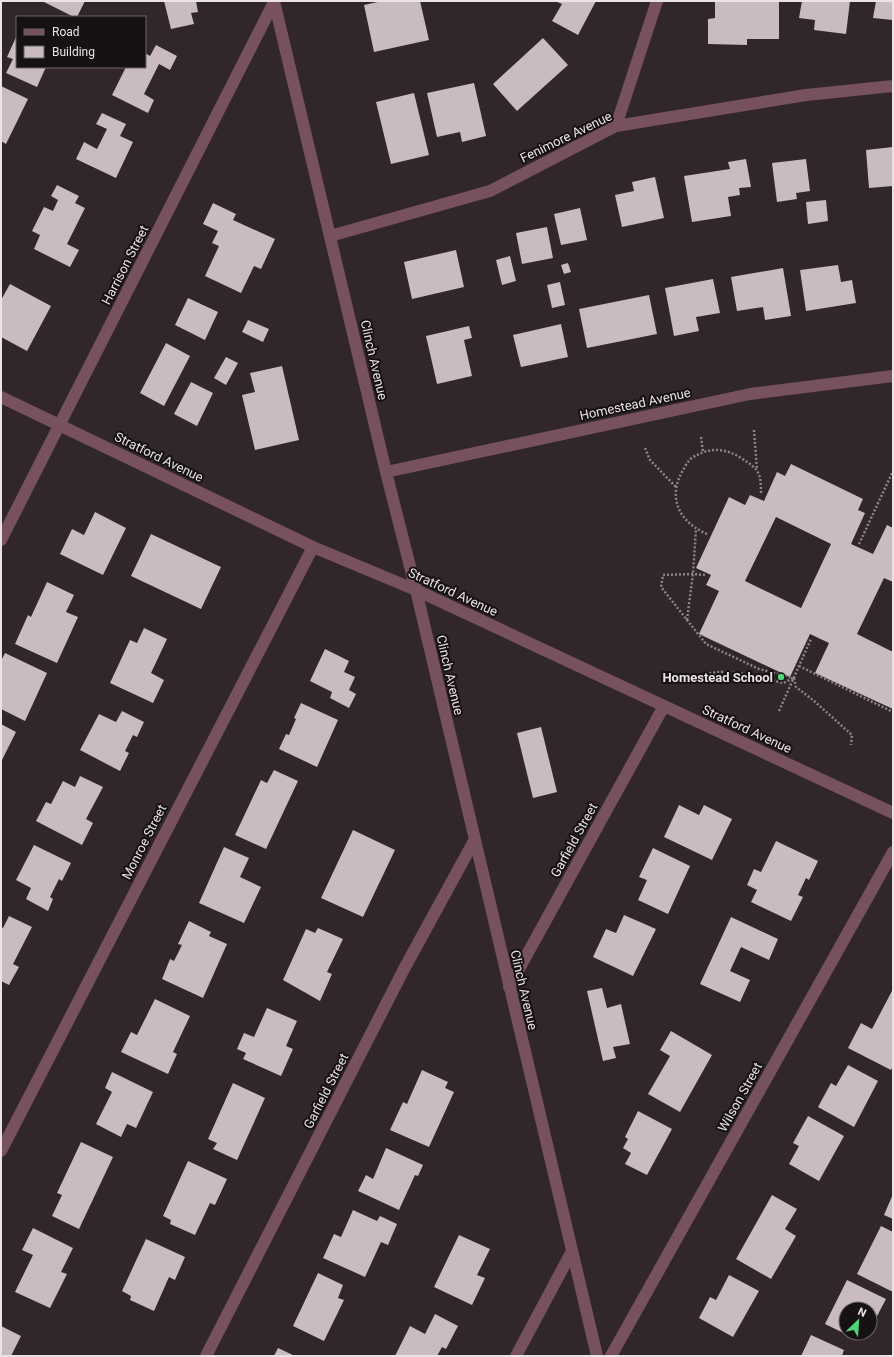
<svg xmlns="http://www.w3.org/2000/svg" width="894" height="1357" font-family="Roboto,sans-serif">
<rect width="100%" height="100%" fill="#312629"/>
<path fill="#c9bbbe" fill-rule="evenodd" d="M42,1H85L77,17H74Z
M164,1H196L198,12L191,13L194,24L171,29Z
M382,1H420L429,40L374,52L364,5Z
M555,1H596L578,35L552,21L562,4Z
M715,1H779V39H747V45L708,44V19L715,18Z
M802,1H850L846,34L814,30L815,20L799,18Z
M876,1H893V20L873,18Z
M17,35V67H46L37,87L6,73L13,59L7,57Z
M543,38L568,65L517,111L493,84Z
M156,45L177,56L170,70L159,64L144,94L154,100L148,113L112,95L126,67H145V53L150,56Z
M474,83L486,136L462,142L460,132L437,137L427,93Z
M1,86L28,99L6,144L1,141Z
M414,93L429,155L391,164L376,102Z
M102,113L126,124L120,136L133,142L116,178L76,159L84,142L97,149L107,129L96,124Z
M893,147V186L869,188L866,150Z
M746,159L751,187L739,188L740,195L728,197L731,216L692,222L684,176L730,169L728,162Z
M806,159L810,191L796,193L797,199L777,202L772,163Z
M655,177L664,218L622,227L615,195L634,191L632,182Z
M57,185L79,196L75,203L85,208L67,244L79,250L70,267L34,249L40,235L32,231L44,207L53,211L58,200L51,196Z
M826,200L828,221L808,224L806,202Z
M213,203L236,214L233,220L275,239L261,269L254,266L241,293L205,276L219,246L212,243L218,231L203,224Z
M580,208L587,240L561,245L554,214Z
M547,227L553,258L522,264L516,233Z
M456,250L464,287L412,299L404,262Z
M510,256L516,281L502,285L496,260Z
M568,263L571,272L564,274L561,265Z
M838,265L841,282L852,280L856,303L806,311L800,270Z
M783,268L791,316L765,320L763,307L737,311L731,277Z
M713,279L720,313L696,317L699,331L674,336L665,288Z
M560,282L565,305L552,308L547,285Z
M10,284L51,306L27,351L1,337V300Z
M649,295L657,334L587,348L579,309Z
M188,298L218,312L205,340L175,325Z
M248,320L269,329L263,342L242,332Z
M561,324L568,357L521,367L513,335Z
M469,326L472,338L464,340L472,376L437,384L426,336Z
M166,343L190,356L164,406L140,393Z
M226,357L238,363L226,385L214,378Z
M282,366L299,440L255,450L242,395L255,392L250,373Z
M191,382L213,393L197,426L174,414Z
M791,464L863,499L858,510L865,513L851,544L873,554L887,525L893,528V582L884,578L857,634L893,652V709L815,673L829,643L810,634L790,677L699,634L719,591L706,585L711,575L696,568L729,497L745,505L750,495L764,501L777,472L785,476ZM776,517L831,544L801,608L745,581Z
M95,512L126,528L103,575L60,554L72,529L84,535Z
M151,534L221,567L201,609L131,576Z
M47,582L74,595L66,612L78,617L57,663L15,644L28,615L31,617Z
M144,628L167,639L151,673L164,680L153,703L110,683L130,640L137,643Z
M325,649L349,661L344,672L355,677L349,690L356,694L349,708L330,698L332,692L310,681Z
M5,653L47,673L25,721L1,709L2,685L1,661Z
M301,703L338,720L317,767L279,749L286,734L289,735L296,719L294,718Z
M122,711L144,722L137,737L133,735L125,751L129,753L120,771L80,750L99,714L116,722Z
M1,724L16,732L1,762Z
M541,727L557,792L533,798L517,733Z
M274,770L298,781L266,849L235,835L261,780L267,783Z
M80,776L103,787L86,819L93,823L82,845L36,821L46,802L51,804L63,781L75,787Z
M679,805L699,815L704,805L732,819L712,860L664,837Z
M353,830L395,850L363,917L321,898Z
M776,841L818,861L809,880L806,878L798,895L803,897L791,921L751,902L757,890L747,885L754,869L761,872Z
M34,845L71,863L62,881L59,879L50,897L53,899L48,911L26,899L31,888L16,880Z
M224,847L249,858L240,877L261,887L244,923L199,903Z
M653,848L690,866L668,914L638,900L647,880L639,877Z
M624,915L656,929L633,976L593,957L606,929L616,933Z
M9,916L32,927L13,964L19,967L9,985L1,981V927L3,928Z
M731,917L778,939L769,960L741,947L730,971L750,980L740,1002L700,984Z
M189,921L211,932L209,936L227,944L203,998L162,979L170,959L174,961L182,945L178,944Z
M318,928L343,939L327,972L332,974L320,1001L283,980L306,929L315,933Z
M602,988L607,1008L621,1004L630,1044L613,1047L616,1058L603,1061L587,991Z
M893,989V1066L891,1070L848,1048L861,1023L872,1029Z
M155,999L190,1016L173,1052L177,1054L168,1074L121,1052L131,1032L137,1035Z
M267,1008L297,1021L286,1046L293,1049L281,1076L243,1059L246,1053L237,1049L244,1033L254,1037Z
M671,1031L712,1055L680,1112L648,1094L670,1056L660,1050Z
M848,1065L878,1081L854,1127L818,1107L831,1083L836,1086Z
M422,1070L448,1082L445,1088L454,1092L429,1147L390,1130L403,1102L407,1104Z
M112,1072L153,1092L136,1128L127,1124L121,1137L96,1124L112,1092L105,1088Z
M233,1083L265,1098L237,1160L213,1149L217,1143L208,1139Z
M638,1111L672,1129L647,1175L625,1164L631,1153L623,1148L628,1139L625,1137Z
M808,1116L844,1136L819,1181L789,1164L799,1146L793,1143Z
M81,1142L113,1157L79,1229L52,1216L62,1195L57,1193Z
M386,1148L423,1165L418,1176L415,1175L399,1210L358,1191L366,1175L373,1179Z
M188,1161L227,1179L215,1205L210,1203L195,1235L170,1224L171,1220L163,1216Z
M893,1194V1219L884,1215Z
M772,1195L797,1209L785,1229L796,1236L771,1279L736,1259Z
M353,1210L377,1221L380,1216L397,1224L388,1245L381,1242L365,1277L323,1258L334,1234L341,1237Z
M881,1226L893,1232V1292L857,1274Z
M33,1228L73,1248L61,1272L67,1274L50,1308L15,1292L33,1255L22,1250Z
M459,1235L490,1249L477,1275L485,1278L472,1305L434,1287Z
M146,1239L185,1257L175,1280L169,1277L154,1311L130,1300L131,1296L122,1291Z
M318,1273L343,1285L338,1298L344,1300L324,1341L293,1326Z
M729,1275L759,1291L733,1337L699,1318L710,1297L716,1300Z
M847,1280L886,1299L875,1320L870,1318V1309H846V1333H859L856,1339L825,1324Z
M435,1314L458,1326L446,1349L442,1347L437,1356H395L410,1326L425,1334Z
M1,1326L21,1336L11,1356H1Z
M811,1335L844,1350L842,1356H801Z
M278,1348L295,1356H274Z"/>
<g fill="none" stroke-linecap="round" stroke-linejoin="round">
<path stroke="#8e8487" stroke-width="2.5" stroke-dasharray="2 2" stroke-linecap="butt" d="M754,430L757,470
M701,437L703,452
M645,448L650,460L676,487
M707,534C679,522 667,498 683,470C685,467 687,462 690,460C691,458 695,456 697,455C712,447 727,449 741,458C760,470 761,473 761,495
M859,544L893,471
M705,575L693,574L663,575L661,587L706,644L759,669L794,678
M687,620L693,574L696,529
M799,666L893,712
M707,677L709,674C729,667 763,679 784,683L793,678
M794,678L796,687L813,700L852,735L851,745
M779,711L811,639"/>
<path stroke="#77515c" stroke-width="12" d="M274,1L386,472L416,590L597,1356
M616,126L657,1
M330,236L490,191L616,126L806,95L893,86
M1,397L313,547L416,590L893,813
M386,472L750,394L893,376
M1,540L274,2
M509,987L664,706
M1,1151L313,547
M206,1356L404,969L474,841
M516,1356L572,1251
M611,1356L893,852"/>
</g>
<circle fill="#4cd677" stroke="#161112" stroke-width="1.5" cx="781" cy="677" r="4"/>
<g text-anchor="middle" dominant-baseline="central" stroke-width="4" stroke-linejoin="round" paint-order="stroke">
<g font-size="13" fill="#eae2e4" stroke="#161112">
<text transform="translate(566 137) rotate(-26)">Fenimore Avenue</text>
<text transform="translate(125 265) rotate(-63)">Harrison Street</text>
<text transform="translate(374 360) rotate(77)">Clinch Avenue</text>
<text transform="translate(635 404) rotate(-12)">Homestead Avenue</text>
<text transform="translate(159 457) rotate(26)">Stratford Avenue</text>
<text transform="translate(453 592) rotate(25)">Stratford Avenue</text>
<text transform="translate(450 675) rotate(77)">Clinch Avenue</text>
<text transform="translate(747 729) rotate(25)">Stratford Avenue</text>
<text transform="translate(574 840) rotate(-61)">Garfield Street</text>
<text transform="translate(144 842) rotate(-63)">Monroe Street</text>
<text transform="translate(524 990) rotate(77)">Clinch Avenue</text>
<text transform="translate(326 1091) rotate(-63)">Garfield Street</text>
<text transform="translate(740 1097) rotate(-61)">Wilson Street</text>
</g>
<g font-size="13" font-weight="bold" fill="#eae2e4" stroke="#161112" text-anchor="end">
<text x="773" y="677">Homestead School</text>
</g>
</g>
<rect width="894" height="1357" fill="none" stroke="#eae2e4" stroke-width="4"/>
<rect x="16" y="16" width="130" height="52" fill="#161112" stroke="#6b6566"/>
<rect x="24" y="29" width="20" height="6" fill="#77515c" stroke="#6b6566"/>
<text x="52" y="36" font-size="12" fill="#eae2e4">Road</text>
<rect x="24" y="46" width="20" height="12" fill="#c9bbbe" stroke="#6b6566"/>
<text x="52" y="56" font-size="12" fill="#eae2e4">Building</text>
<g transform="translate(858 1321) rotate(25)"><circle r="19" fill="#161112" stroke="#6b6566"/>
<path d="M0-3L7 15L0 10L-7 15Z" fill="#4cd677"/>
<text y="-6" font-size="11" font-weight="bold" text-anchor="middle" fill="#eae2e4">N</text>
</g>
</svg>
